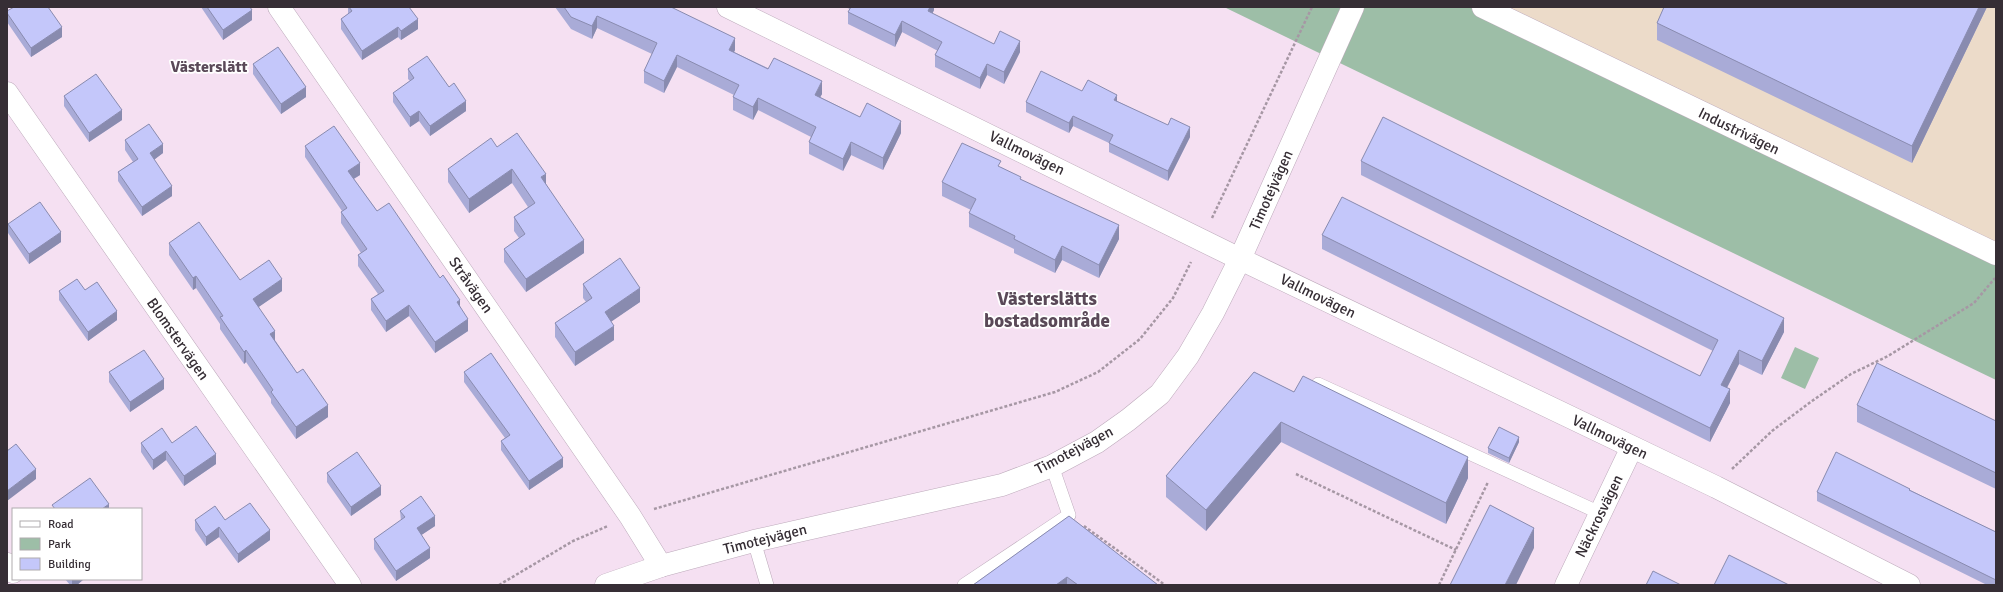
<svg xmlns="http://www.w3.org/2000/svg" width="2003" height="592" font-family="Signika,sans-serif">
<rect width="100%" height="100%" fill="#f5e0f2"/>
<path fill="#ecdbc9" d="M1483,7H1996V254Z"/>
<path fill="#9dbea7" d="M1224,7H1483L1996,254V380Z
M1795,347L1819,358L1805,389L1781,378Z"/>
<g fill="none" stroke-linecap="round" stroke-linejoin="round">
<defs>
<path id="lane" d="M1318,384L1600,513
M754,541L767,585
M964,585L1069,515L1052,466"/>
<path id="street" d="M279,7L630,516L661,566
M728,7L1240,259L1716,487L1909,585
M1483,7L1996,254
M7,93L350,585
M7,564L13,572
M1566,585L1632,447"/>
<path id="secondary" d="M606,585L661,566L754,541L1002,485L1052,466L1097,442L1128,420L1160,394L1188,356L1213,313L1240,259L1353,7"/>
</defs>
<use href="#lane" stroke="#bdaabb" stroke-width="14"/>
<use href="#street" stroke="#bdaabb" stroke-width="23"/>
<use href="#secondary" stroke="#bdaabb" stroke-width="23"/>
<path stroke="#a697a4" stroke-width="2.5" stroke-dasharray="3 2" stroke-linecap="butt" d="M1212,218L1312,7
M1732,469L1772,431L1812,401L1851,374L1888,356L1974,303L1995,278
M1296,474L1456,550
M654,509L1055,392L1098,372L1140,339L1173,298L1191,262
M1084,526L1165,585
M499,585L573,541L608,526
M1439,585L1488,482"/>
<use href="#lane" stroke="#fff" stroke-width="13"/>
<use href="#street" stroke="#fff" stroke-width="22"/>
<use href="#secondary" stroke="#fff" stroke-width="22"/>
</g>
<path fill="#a9abd7" d="M201,7H250L252,20L223,40Z
M348,7H409L418,29L401,40L398,37L362,60L341,29V19L348,14Z
M555,7H671L735,50L734,52L822,94L820,97L860,117L901,133L883,170L851,155L843,171L809,154V142L811,137L758,110L753,120L733,110V97L734,95L677,67L664,93L644,83V71L652,54L597,28L592,39L571,29Z
M845,7H934V10L932,14L994,44L1020,52L1004,84L987,75L980,89L935,67V55L938,51L902,32L895,47L848,24V12L850,9Z
M1664,7H1987L1912,163L1657,40V23Z
M7,11L62,37L31,57L7,22Z
M253,64L306,97L281,114L253,74Z
M408,69L466,111L430,136L419,121L410,127L393,102V93L410,81L408,79Z
M1082,91L1117,101L1190,137L1168,181L1109,152V143L1073,126L1069,133L1026,112V102Z
M64,96L122,120L89,142L64,106Z
M125,140L163,153L154,159L172,196L142,216L118,181V172L133,162L125,150Z
M305,146L360,175L354,179L377,211L460,307L468,331L435,353L409,316L386,332L371,310V299L378,294L358,266V255L361,253L341,223V212L342,211L305,157Z
M497,147L546,184L584,253L526,292L504,262V249L519,238L514,231V217L528,207L512,183L469,213L448,182V169Z
M1361,161L1784,332L1762,375L1739,364L1727,388L1730,403L1710,442L1322,249V235L1700,376L1713,351L1361,175Z
M1001,167L1119,239L1099,278L1062,260L1055,273L1014,253V249L969,227V213L971,210L942,196V182Z
M8,224L61,242L29,264L8,233Z
M169,243L240,280L282,291L258,307L275,340L297,373L328,417L296,439L271,403V399L246,362L244,364L220,329V324L196,288L193,290L169,255Z
M583,284L640,302L611,321L614,340L575,366L555,337V323L586,302L583,298Z
M85,290L117,320L88,341L59,300V291Z
M109,372L164,389L130,412L109,382Z
M464,372L563,467L529,490L501,450V441L505,438L464,382Z
M1254,372L1468,478L1446,524L1281,442L1206,531L1166,497V476Z
M1857,405L1996,421V489L1857,422Z
M1519,442L1509,463L1488,453V448Z
M141,443H172L216,464L184,486L166,460L153,470L141,452Z
M327,473L381,495L351,516L327,482Z
M1910,490L1996,532V585H1987L1817,501V492Z
M400,511L435,526L421,535L430,558L396,581L374,549V539L401,521Z
M1069,516L1158,585H973Z
M195,520H225L270,540L238,563L219,537L206,546L195,530Z
M65,579H84L77,585H70Z"/>
<path fill="#898baf" d="M930,7H934V10L928,23V11Z
M1979,7H1987L1912,163V146Z
M252,10V20L223,40V30Z
M597,16V28L592,39V26Z
M418,19V29L401,40V31Z
M902,21V32L895,47V35Z
M62,27V37L31,57V48Z
M398,27V37L362,60V51Z
M735,38V50L729,62V50Z
M1020,41V52L1004,84V72Z
M677,55V67L664,93V81Z
M987,64V75L980,89V78Z
M822,81V94L815,107V95Z
M306,87V97L281,114V104Z
M1117,95V104L1114,100Z
M758,98V110L753,120V107Z
M466,101V111L430,136V126Z
M122,110V120L89,142V133Z
M419,111V121L410,127V117Z
M1073,116V126L1069,133V123Z
M901,121V133L883,170V158Z
M1190,127V137L1168,181V171Z
M851,142V155L843,171V159Z
M163,144V153L150,163V153Z
M360,163V175L348,182V171Z
M512,169V183L469,213V199Z
M546,174V187L541,177Z
M172,186V196L142,216V207Z
M1119,225V239L1099,278V265Z
M61,232V242L29,264V254Z
M584,240V253L526,292V279Z
M1062,246V260L1055,273V260Z
M196,276V288L193,290V278Z
M282,279V291L253,311V299Z
M640,288V302L605,326V312Z
M460,300V311L457,302Z
M409,305V316L386,332V321Z
M117,311V320L88,341V332Z
M1784,318V332L1762,375V361Z
M468,319V331L435,353V342Z
M614,326V340L575,366V352Z
M275,331V343L270,334Z
M246,350V362L244,364V352Z
M1739,350V364L1721,399V385Z
M164,379V389L130,412V402Z
M1730,389V403L1710,442V428Z
M328,405V417L296,439V427Z
M1281,422V442L1206,531V510Z
M1519,437V442L1509,463V458Z
M166,451V460L153,470V460Z
M216,454V464L184,486V476Z
M1468,457V478L1446,524V503Z
M563,458V467L529,490V481Z
M36,469V479L7,501V491Z
M381,486V495L351,516V507Z
M109,504V509H102Z
M435,516V526L417,538V528Z
M219,527V537L206,546V537Z
M1534,528V548L1516,585H1505Z
M270,530V540L238,563V554Z
M430,548V558L396,581V571Z
M1067,577V585H1056Z
M72,579H84L77,585H72Z"/>
<path fill="#c4c7fa" stroke="#898baf" d="M14,7H48L62,27L31,48L7,13V11Z
M207,7H250L252,10L223,30Z
M349,7H409L418,19L401,31L398,27L362,51L341,19L352,11Z
M564,7H671L735,38L729,50L768,69L774,58L822,81L815,95L860,117L867,103L901,121L883,158L851,142L843,159L809,142L816,127L758,98L753,107L733,97L739,85L677,55L664,81L644,71L657,43L597,16L592,26L571,17Z
M851,7H930L928,11L994,44L1000,31L1020,41L1004,72L987,64L980,78L935,55L942,42L902,21L895,35L848,12Z
M1664,7H1979L1912,146L1657,23Z
M278,47L306,87L281,104L253,64Z
M427,56L449,87L454,83L466,101L430,126L419,111L410,117L393,93L414,78L408,69Z
M1041,71L1082,91L1088,80L1117,95L1114,100L1168,125L1171,118L1190,127L1168,171L1109,143L1113,135L1073,116L1069,123L1026,102Z
M96,74L122,110L89,133L64,96Z
M1383,117L1784,318L1762,361L1739,350L1721,385L1730,389L1710,428L1322,235L1342,197L1700,376L1718,340L1361,161Z
M149,124L163,144L150,153L172,186L142,207L118,172L138,159L125,140Z
M334,126L360,163L348,171L377,211L389,203L440,278L443,275L460,300L457,302L468,319L435,342L409,305L386,321L371,299L384,291L358,255L367,249L341,212L347,208L305,146Z
M517,133L546,174L541,177L584,240L526,279L504,249L525,234L514,217L535,203L512,169L469,199L448,169L491,138L497,147Z
M962,143L1001,161L998,166L1021,177L1020,179L1119,225L1099,265L1062,246L1055,260L1014,239L1015,236L969,213L976,199L942,182Z
M40,202L61,232L29,254L8,224Z
M199,222L240,280L269,260L282,279L253,299L275,331L270,334L297,373L303,369L328,405L296,427L271,392L273,390L246,350L244,352L220,317L223,316L196,276L193,278L169,243Z
M620,258L640,288L605,312L614,326L575,352L555,323L592,298L583,284Z
M77,279L85,290L97,282L117,311L88,332L59,291Z
M144,350L164,379L130,402L109,372Z
M491,353L563,458L529,481L501,441L510,435L464,372Z
M1877,363L1996,421V473L1857,405Z
M1254,372L1294,392L1303,376L1468,457L1446,503L1281,422L1206,510L1166,476Z
M196,426L216,454L184,476L166,451L153,460L141,443L162,428L172,443Z
M1499,427L1519,437L1509,458L1488,448Z
M16,444L36,469L7,491V451Z
M357,452L381,486L351,507L327,473Z
M1836,452L1910,489L1909,490L1996,532V580L1817,492Z
M90,478L109,504L102,509H55L52,505Z
M421,496L435,516L417,528L430,548L396,571L374,539L405,517L400,511Z
M250,503L270,530L238,554L219,527L206,537L195,520L215,506L225,520Z
M1490,505L1534,528L1505,585H1450Z
M1069,516L1158,585H1078L1067,577L1056,585H973Z
M1729,555L1789,585H1714Z
M1653,571L1681,585H1646Z"/>
<g text-anchor="middle" dominant-baseline="central" stroke-width="3.5" stroke-linejoin="round" paint-order="stroke">
<g font-size="15" fill="#362e35" stroke="#fff">
<text transform="translate(1739 131) rotate(26)">Industrivägen</text>
<text transform="translate(1027 153) rotate(26)">Vallmovägen</text>
<text transform="translate(1271 190) rotate(-66)">Timotejvägen</text>
<text transform="translate(471 285) rotate(55)">Stråvägen</text>
<text transform="translate(1318 296) rotate(26)">Vallmovägen</text>
<text transform="translate(178 339) rotate(55)">Blomstervägen</text>
<text transform="translate(1610 437) rotate(26)">Vallmovägen</text>
<text transform="translate(1074 450) rotate(-28)">Timotejvägen</text>
<text transform="translate(1599 516) rotate(-64)">Näckrosvägen</text>
<text transform="translate(765 539) rotate(-14)">Timotejvägen</text>
</g>
<g font-size="16" font-weight="bold" fill="#5a4958" stroke="#fff">
<text x="209" y="67">Västerslätt</text>
</g>
<g font-size="19" font-weight="bold" fill="#5a4958" stroke="#fff">
<text x="1047" y="299">Västerslätts<tspan x="1047" dy="22">bostadsområde</tspan></text>
</g>
</g>
<rect width="2003" height="592" fill="none" stroke="#362e35" stroke-width="16"/>
<rect x="12" y="508" width="130" height="72" fill="#ffffff" stroke="#afabae"/>
<rect x="20" y="521" width="20" height="6" fill="#ffffff" stroke="#afabae"/>
<text x="48" y="528" font-size="12" fill="#362e35">Road</text>
<rect x="20" y="538" width="20" height="12" fill="#9dbea7" stroke="#afabae"/>
<text x="48" y="548" font-size="12" fill="#362e35">Park</text>
<rect x="20" y="558" width="20" height="12" fill="#c4c7fa" stroke="#afabae"/>
<text x="48" y="568" font-size="12" fill="#362e35">Building</text>
</svg>
